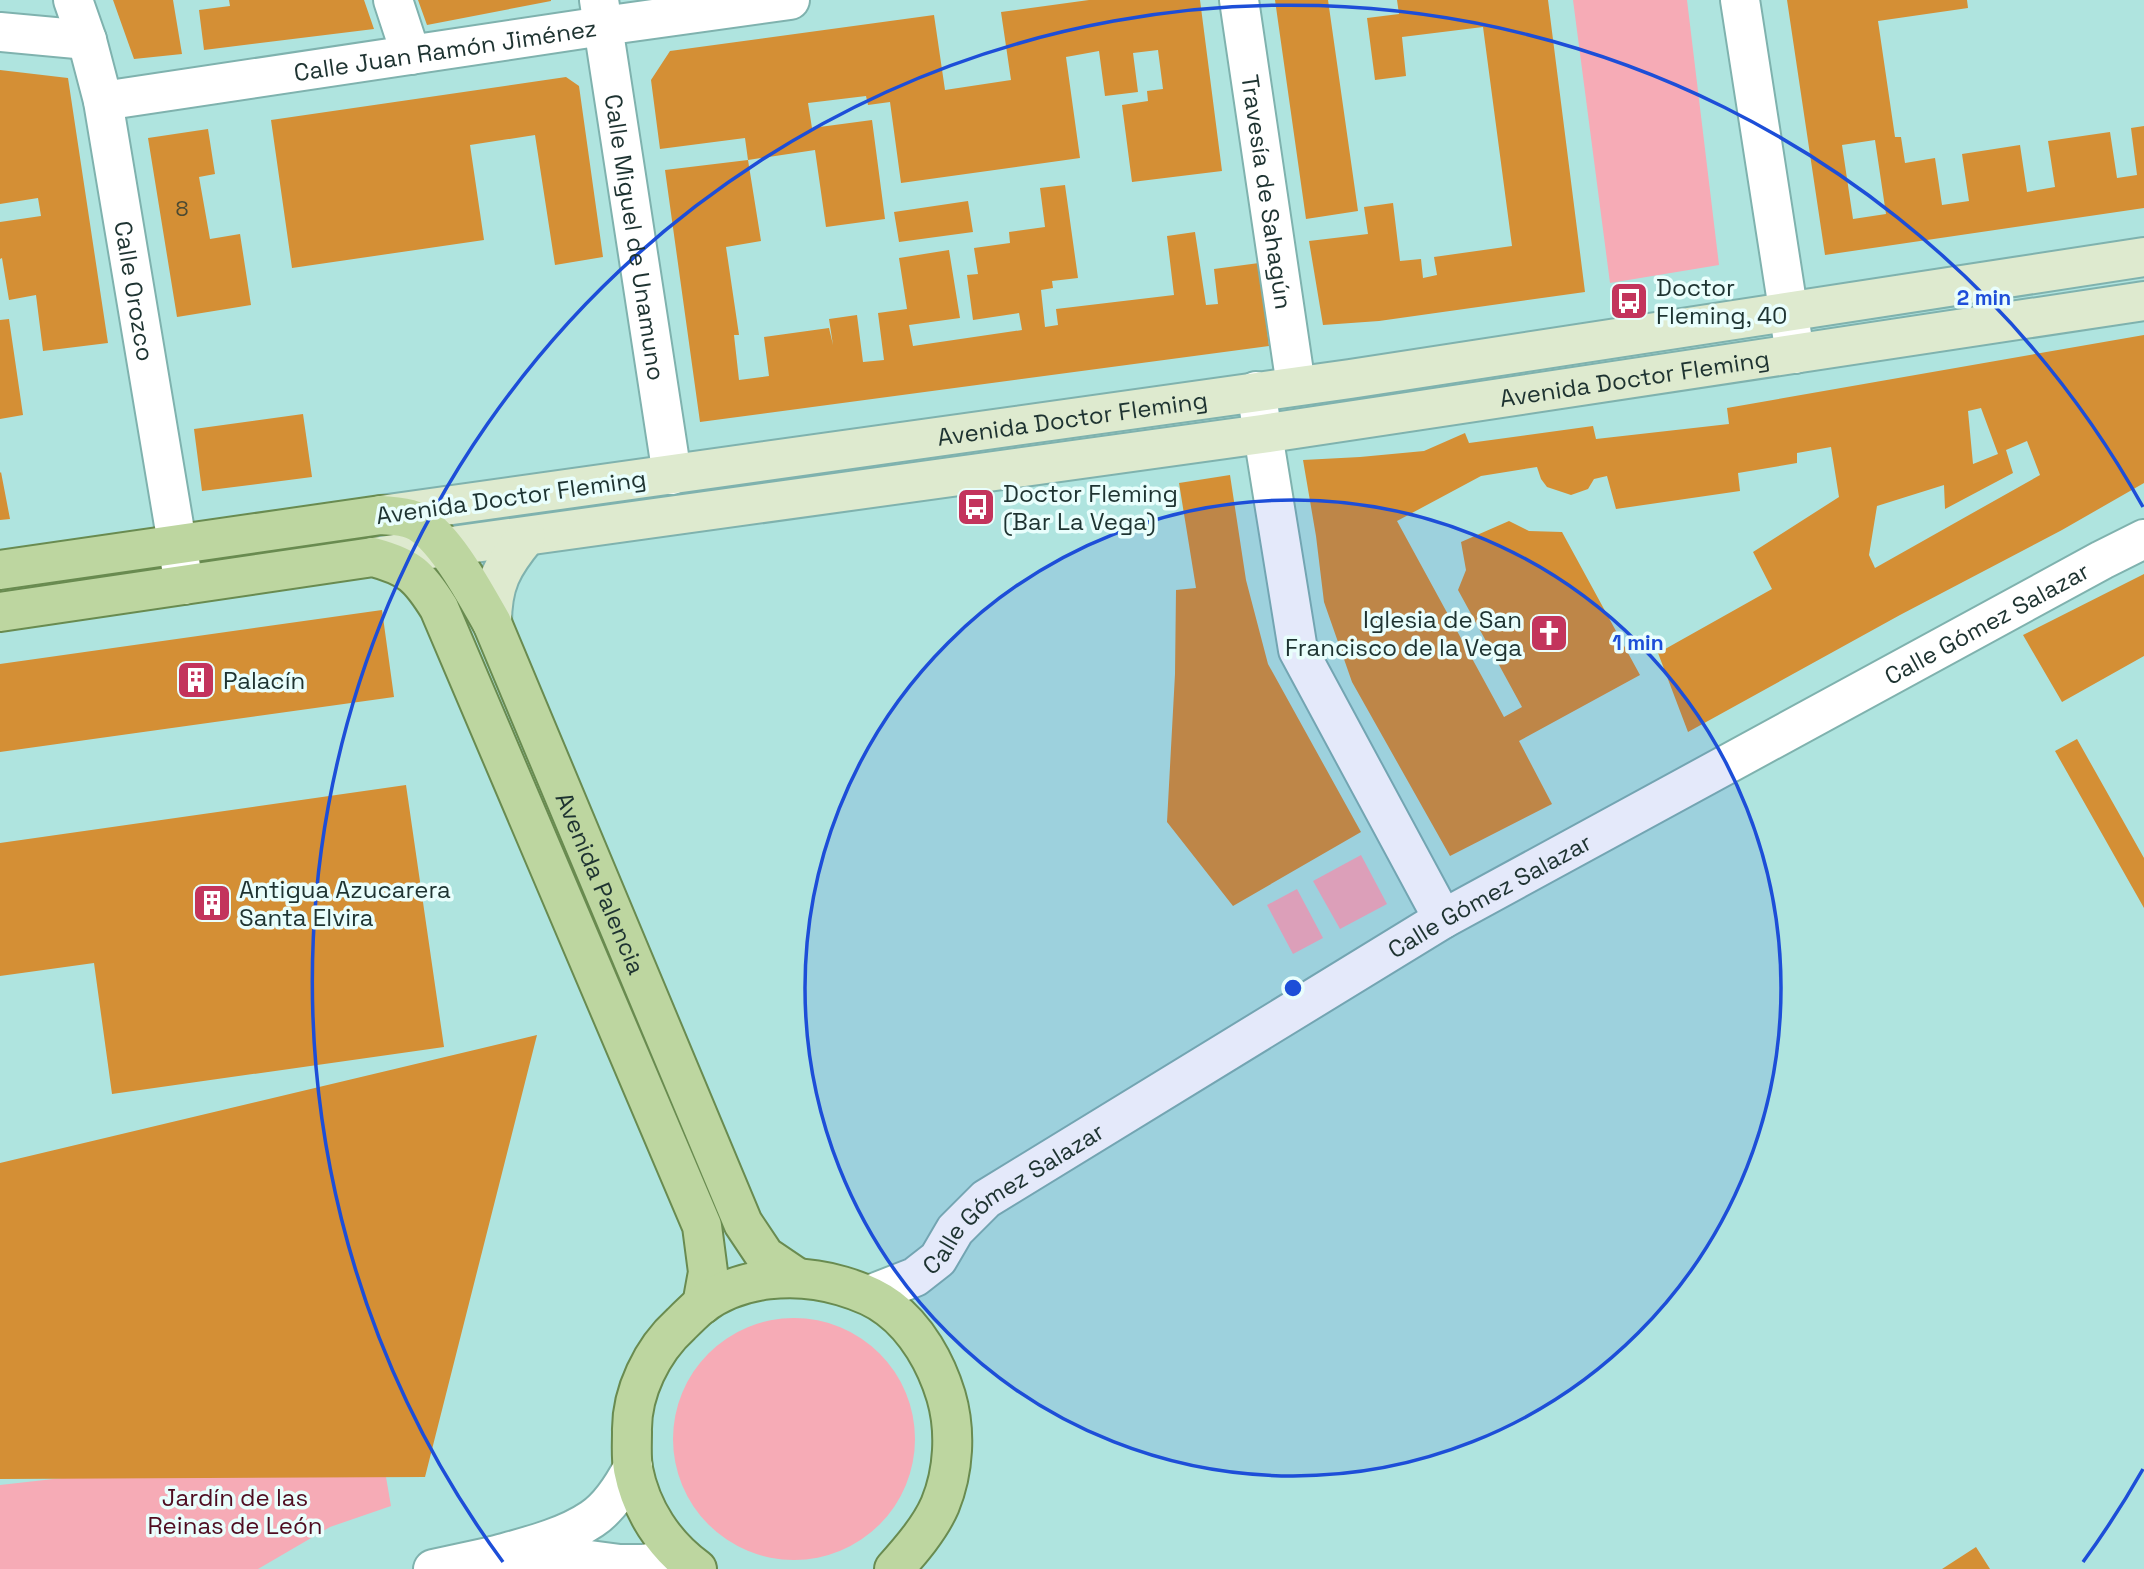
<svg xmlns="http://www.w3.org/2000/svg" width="2144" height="1569" font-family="'Space Grotesk',sans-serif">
<rect width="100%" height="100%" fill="#afe4df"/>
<path fill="#f6abb6" d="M1573,0H1687L1719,265L1610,283Z
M1361,855L1387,904L1340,929L1313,881Z
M1297,889L1323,938L1293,954L1267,905Z
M673 1439a121 121 0 1 1 242 0a121 121 0 1 1-242 0Z
M381,1448L391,1506L330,1527L258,1569H0V1485L98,1474Z"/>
<path fill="#d48f35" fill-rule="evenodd" d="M113,0H173L182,54L134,59Z
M229,0H364L374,29L204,50L199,10L230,6Z
M418,0H551V1L427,25Z
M1089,0H1200L1222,171L1132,182L1122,105L1148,101L1147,91L1163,89L1158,50L1133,53L1138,92L1105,96L1099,51L1066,57L1080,158L901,183L890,102L868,105L866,96L808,103L812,128L872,120L885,219L826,227L815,150L748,160L745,138L660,149L651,80L670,51L934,15L945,90L1011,80L1001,12Z
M1275,0H1328L1358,211L1306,219Z
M1397,0H1548L1585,292L1379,321L1323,325L1309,241L1368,234L1364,207L1393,203L1400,261L1421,259L1423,278L1437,275L1434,257L1512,246L1483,27L1402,37L1406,76L1375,80L1367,18L1399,14Z
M1787,0H1967L1968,8L1878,21L1895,137H1901L1905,163L1935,158L1942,205L1969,201L1962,154L2020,145L2027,192L2055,187L2048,141L2110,132L2117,178L2137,175L2131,128L2144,126V208L1825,255ZM1875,140L1886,214L1853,219L1842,145Z
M0,70L68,78L108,343L43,351L36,295L9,300L2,258L0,259V222L41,216L38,198L0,204Z
M566,77L579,86L603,257L555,265L535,135L470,145L484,240L292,268L271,120Z
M208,129L215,174L199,177L210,239L240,234L251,305L177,317L148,138Z
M748,160L761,241L726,247L739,335H734L739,380L769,376L764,337L829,328L833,345L829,319L857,315L863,362L884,360L878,313L907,309L899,258L949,250L960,318L909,325L913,346L1022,330L1019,313L973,320L967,275L978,274L974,248L1010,243L1009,232L1045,227L1040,188L1065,185L1078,278L1052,281L1053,288L1041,290L1045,327L1058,325L1056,309L1174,295L1167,236L1195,232L1206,305L1218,304L1214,269L1259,263L1269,346L700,422L665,170Z
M968,201L973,232L899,242L894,212Z
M9,319L23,415L0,419V320Z
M2144,335V483L2062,530L1900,615L1688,732L1658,653L1772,589L1753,552L1839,497L1831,447L1797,453V463L1738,473L1740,491L1616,509L1607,476L1594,479L1588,489L1571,495L1547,487L1541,479L1537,467L1481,476L1397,521L1504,717L1522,707L1458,590L1466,570L1461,542L1509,521L1529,531L1562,532L1640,675L1519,741L1552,804L1450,856L1352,682L1324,602L1316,536L1303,460L1360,457L1424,451L1465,433L1469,443L1593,426L1596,439L1729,424L1727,408ZM1981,408L1998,454L1973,464L1968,411ZM2027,441L2040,475L1875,568L1869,555L1877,506L1944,485L1945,509L2013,473L2006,450Z
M303,414L312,477L202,491L194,429Z
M1,472L10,519L0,520V473Z
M1230,475L1246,580L1268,664L1361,832L1233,906L1167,822L1175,674L1176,590L1196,588L1179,483Z
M2144,574V656L2062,702L2023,635Z
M382,610L394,697L0,752V664Z
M2077,739L2144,858V908L2055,751Z
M406,785L444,1047L112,1094L94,963L0,976V843Z
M537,1035L425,1477L0,1479V1163Z
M1976,1547L1990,1569H1942Z"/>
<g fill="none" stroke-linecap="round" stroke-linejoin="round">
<defs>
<g id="minor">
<path id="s1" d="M73,0L87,40L103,101L184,585"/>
<path d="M393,0L411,55"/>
<path id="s2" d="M599,0L672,475"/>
<path id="s3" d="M1239,0L1296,386"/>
<path d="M1740,0L1795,354"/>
<path d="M0,32L87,40"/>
<path id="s4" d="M103,101L603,26L790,0"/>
<path d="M1256,391L1298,650L1443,919"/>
<path id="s5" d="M869,1295L915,1277L938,1259L955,1230L986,1199L1443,919L2102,560L2144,539"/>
<path d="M633,1467C623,1486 610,1507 592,1519C564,1538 525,1547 493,1556L544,1554L620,1564H644L681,1557"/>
<path d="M433,1569L493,1556"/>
</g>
<g id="secondary">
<path id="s6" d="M381,515L1350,379L2144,257"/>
<path id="s7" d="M373,557L1262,434L2144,301"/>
<path d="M492,623C492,584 502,566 526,537"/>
</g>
<g id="primary">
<path id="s8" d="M0,570L381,515C391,516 403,516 413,520C443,532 476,595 492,623L743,1223L765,1256L796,1277"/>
<path d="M0,612L373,557C410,567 419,576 439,608L702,1226L708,1272L702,1305"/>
<path d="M697,1569C664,1545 641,1510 633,1469C631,1457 632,1444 632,1432C631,1393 652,1350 681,1324C687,1318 693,1312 700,1306C739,1276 796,1272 842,1286C859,1291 875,1297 889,1308C917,1329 936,1363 946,1396C956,1430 954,1471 940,1505C930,1528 911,1550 894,1569"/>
</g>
</defs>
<use href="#minor" stroke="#7fb2ae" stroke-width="42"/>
<use href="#secondary" stroke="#7fb2ae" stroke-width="42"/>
<use href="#primary" stroke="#698b50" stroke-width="42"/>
<use href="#minor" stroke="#fff" stroke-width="38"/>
<use href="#secondary" stroke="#deeacf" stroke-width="38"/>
<use href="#primary" stroke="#bdd6a0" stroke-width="38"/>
</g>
<circle cx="1293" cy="988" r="488" fill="#1d4ed8" fill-opacity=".12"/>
<g fill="none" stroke="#1d4ed8" stroke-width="3.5">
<circle cx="1293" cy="988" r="488"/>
<path d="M2143 1469A977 977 0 0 1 2083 1562M503 1562A977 977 0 1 1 2143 507"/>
</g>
<defs>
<symbol id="bus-square" viewBox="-11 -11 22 22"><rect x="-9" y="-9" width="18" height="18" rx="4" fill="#c3345c" stroke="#e9fefc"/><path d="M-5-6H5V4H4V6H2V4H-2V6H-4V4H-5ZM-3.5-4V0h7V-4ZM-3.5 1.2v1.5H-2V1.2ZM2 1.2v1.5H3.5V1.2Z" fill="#fff"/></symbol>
<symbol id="church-square" viewBox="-11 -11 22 22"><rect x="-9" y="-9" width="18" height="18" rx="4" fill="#c3345c" stroke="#e9fefc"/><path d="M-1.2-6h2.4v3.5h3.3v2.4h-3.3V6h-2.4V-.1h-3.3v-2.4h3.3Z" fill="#fff"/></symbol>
<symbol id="building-square" viewBox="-11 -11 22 22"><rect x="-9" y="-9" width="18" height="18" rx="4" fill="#c3345c" stroke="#e9fefc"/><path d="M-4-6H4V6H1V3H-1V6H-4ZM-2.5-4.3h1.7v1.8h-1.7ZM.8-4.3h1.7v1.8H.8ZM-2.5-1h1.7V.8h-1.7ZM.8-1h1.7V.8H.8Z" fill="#fff"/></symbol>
</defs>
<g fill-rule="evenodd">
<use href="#bus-square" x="1607" y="279" width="44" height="44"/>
<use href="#bus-square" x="954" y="485" width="44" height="44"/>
<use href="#church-square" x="1527" y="611" width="44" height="44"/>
<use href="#building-square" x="174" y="658" width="44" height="44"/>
<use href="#building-square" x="190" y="881" width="44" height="44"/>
</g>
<g text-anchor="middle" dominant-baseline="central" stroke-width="7" stroke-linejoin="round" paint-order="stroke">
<g font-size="21" fill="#4c4a32">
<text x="182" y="208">8</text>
</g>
<g font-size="24" fill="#1e3331" stroke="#e9fefc">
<text stroke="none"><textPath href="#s4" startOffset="346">Calle Juan Ramón Jiménez</textPath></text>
<text stroke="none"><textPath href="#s3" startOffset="194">Travesía de Sahagún</textPath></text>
<text stroke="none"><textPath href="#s2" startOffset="240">Calle Miguel de Unamuno</textPath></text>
<text stroke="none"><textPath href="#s1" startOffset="298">Calle Orozco</textPath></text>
<text stroke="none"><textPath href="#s7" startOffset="1274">Avenida Doctor Fleming</textPath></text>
<text stroke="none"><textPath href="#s6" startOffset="698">Avenida Doctor Fleming</textPath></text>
<text transform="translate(511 497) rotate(-8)">Avenida Doctor Fleming</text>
<text stroke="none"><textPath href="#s5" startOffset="1311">Calle Gómez Salazar</textPath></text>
<text stroke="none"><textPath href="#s8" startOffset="831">Avenida Palencia</textPath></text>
<text stroke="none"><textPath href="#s5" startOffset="744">Calle Gómez Salazar</textPath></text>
<text stroke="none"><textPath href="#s5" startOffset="177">Calle Gómez Salazar</textPath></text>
</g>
<g font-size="24" fill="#1e3331" stroke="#e9fefc" text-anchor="start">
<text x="1656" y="287">Doctor<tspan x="1656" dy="28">Fleming, 40</tspan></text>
<text x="1003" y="493">Doctor Fleming<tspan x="1003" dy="28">(Bar La Vega)</tspan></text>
<text x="1522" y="619" text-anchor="end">Iglesia de San<tspan x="1522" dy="28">Francisco de la Vega</tspan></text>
<text x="223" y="680">Palacín</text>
<text x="239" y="889">Antigua Azucarera<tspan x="239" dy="28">Santa Elvira</tspan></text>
</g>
<g font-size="24" fill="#4f0c20" stroke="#e9fefc">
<text x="235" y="1497">Jardín de las<tspan x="235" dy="28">Reinas de León</tspan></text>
</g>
</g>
<circle cx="1293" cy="988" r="10" fill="#1d4ed8" stroke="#e9fefc" stroke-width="3.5"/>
<g font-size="21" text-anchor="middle" font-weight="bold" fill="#1d4ed8" stroke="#e9fefc" stroke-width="7" stroke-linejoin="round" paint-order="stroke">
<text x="1984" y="305">2 min</text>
<text x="1638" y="650">1 min</text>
</g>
</svg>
